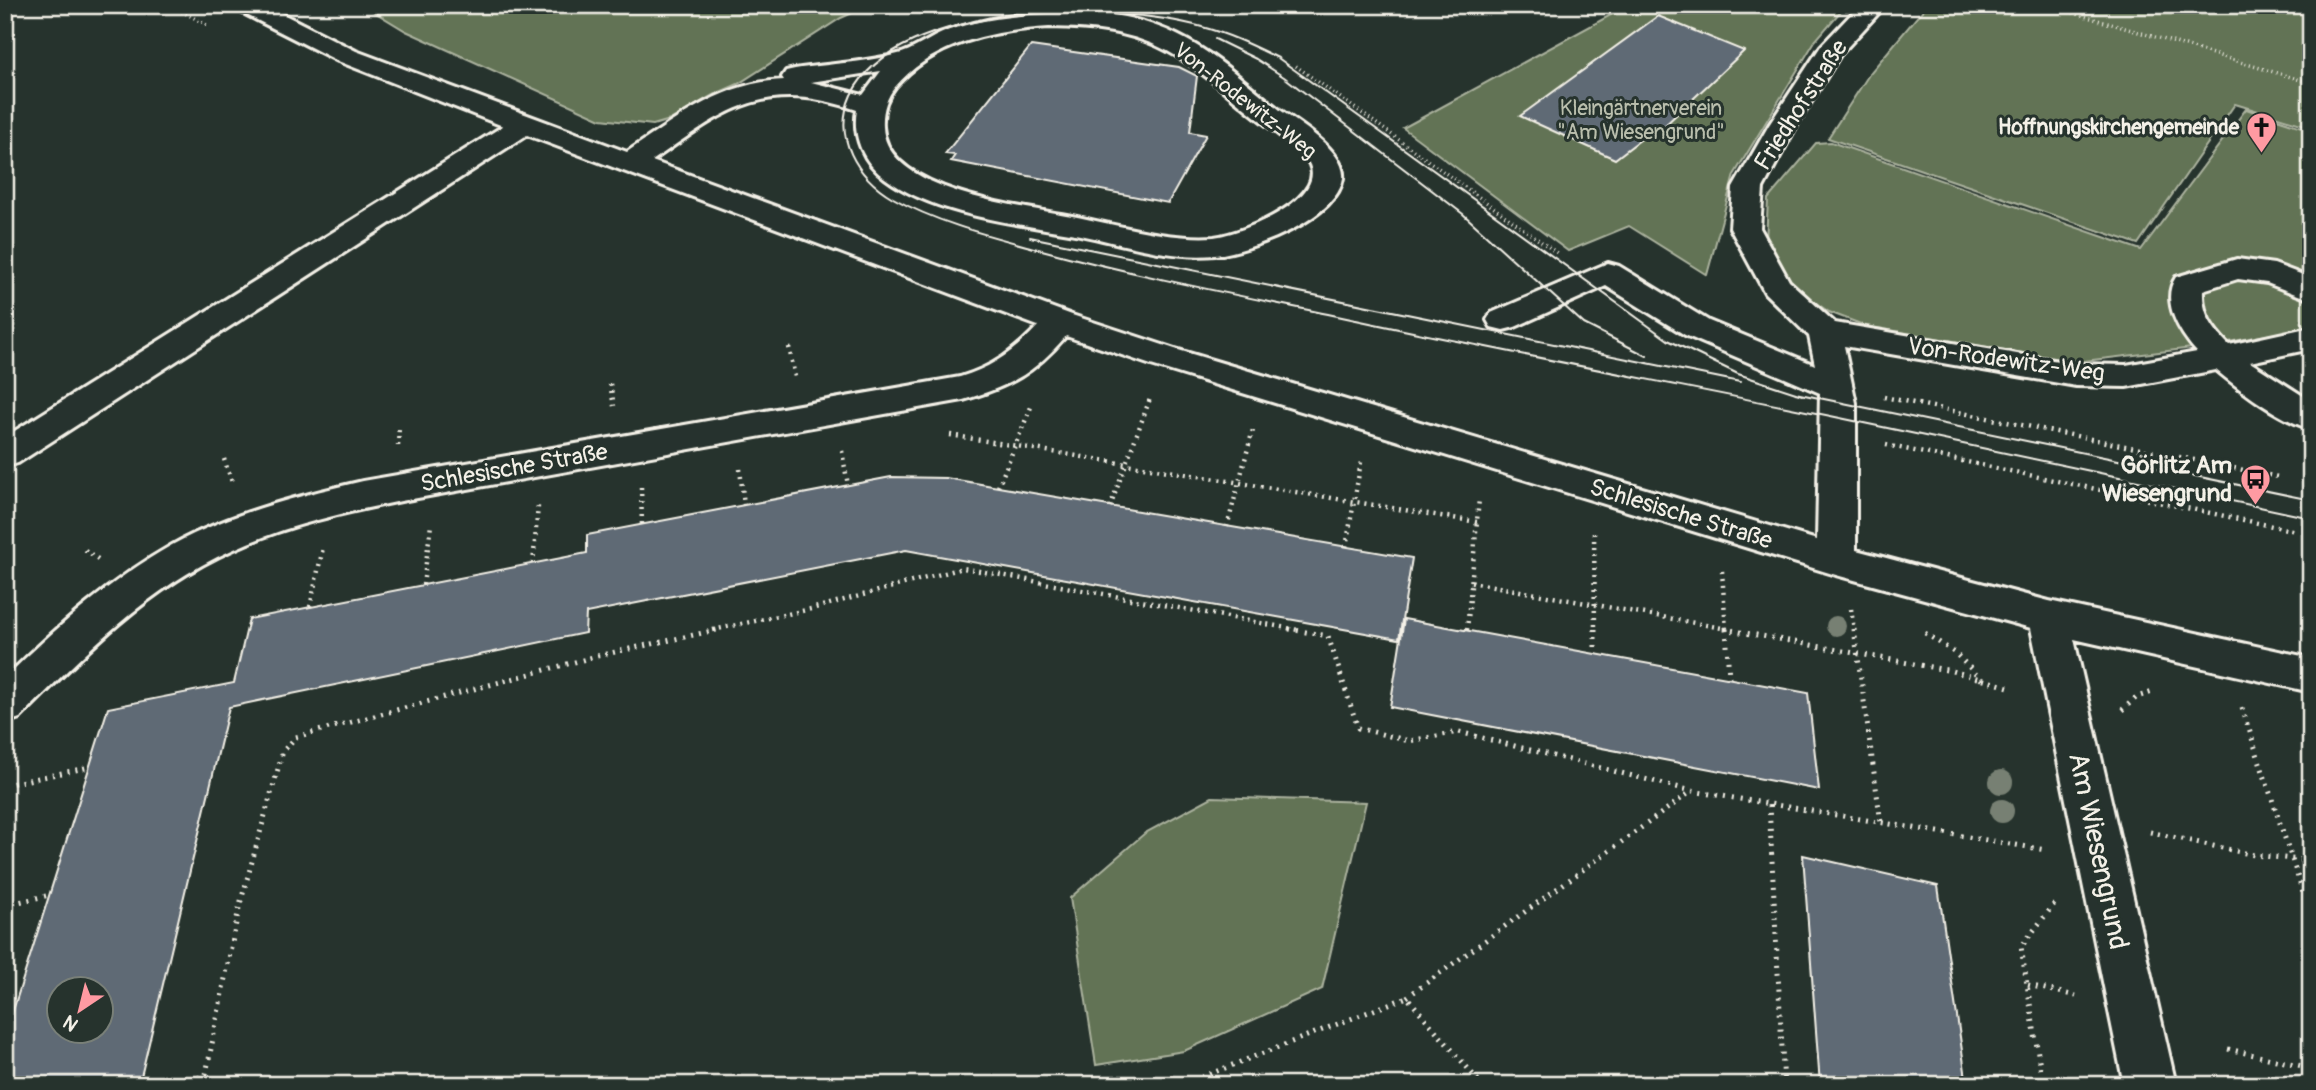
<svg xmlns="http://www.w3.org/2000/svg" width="2316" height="1090" font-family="Pangolin,sans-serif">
<rect width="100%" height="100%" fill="#26332d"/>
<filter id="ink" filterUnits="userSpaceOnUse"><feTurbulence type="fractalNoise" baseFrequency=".0143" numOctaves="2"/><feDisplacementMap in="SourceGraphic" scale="14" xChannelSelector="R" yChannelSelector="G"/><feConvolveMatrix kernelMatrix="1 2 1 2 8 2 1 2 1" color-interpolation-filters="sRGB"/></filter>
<g filter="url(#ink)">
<path fill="#627355" stroke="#abb29e" stroke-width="2" d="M363,5H870L841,18L738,84L713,95L670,120L653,125L601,119L406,31Z
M1629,5H1846L1815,41L1734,175L1707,275L1629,226L1568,251L1403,128Z
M1927,5H2311V127L2235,104L2138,244L1828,138L1870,73Z
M2246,109L2311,130V327L2201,347L2076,362L1866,326L1829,312L1788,283L1766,242L1768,199L1816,143L1831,142L2141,250Z
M1212,797L1366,802L1322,989L1184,1051L1096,1065L1070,898L1145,833Z"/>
<path fill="#5f6a74" stroke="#f4f1e8" stroke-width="2" fill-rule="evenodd" d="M1658,16L1744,51L1661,129L1657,127L1615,159L1520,116Z
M1031,46L1179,67L1197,76L1190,132L1206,135L1168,203L951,161L955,155L945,154Z
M891,477L946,478L1412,558L1399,639L906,550L586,613L585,633L229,707L139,1085H5V1036L108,708L234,683L249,619L587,553V535ZM60,989H102V1031H60Z
M1404,619L1808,693L1819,790L1390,707Z
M1803,855L1938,886L1967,1085H1820Z"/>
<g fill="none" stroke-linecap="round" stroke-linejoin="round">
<defs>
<path id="minor" d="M234,5H265L356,51L627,152C677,119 722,82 784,80L782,77L786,71L795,69C827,64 871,62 902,53C920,47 936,33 956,28C1025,7 1113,2 1179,36C1216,54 1247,84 1280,110C1298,123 1346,151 1343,178C1337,219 1249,252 1215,255C1171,259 1127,245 1085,236C1023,224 937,217 885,178C864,163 852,137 857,110C763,78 726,109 652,161L1072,315L1175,349L1817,540L1820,393L1685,335L1606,286L1515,327L1503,330L1491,327L1487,320L1491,313L1608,263L1619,266L1709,321L1815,365L1809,336L1765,293L1730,228L1733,188L1769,125L1821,46L1860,5H1886L1840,55L1797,125L1763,188L1760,228L1789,281L1835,323L2076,364L2126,365L2197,352C2180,334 2160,301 2176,277L2237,259L2274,264L2311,278V300L2267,283L2238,279L2203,290C2202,314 2212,328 2229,345L2311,327V349L2250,362L2311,401V429C2277,419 2243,392 2216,370L2126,387L2076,386L1844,346L1856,403V550L2049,601L2311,658V692L2074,639L2176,1085H2124L2031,628L1836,575L1151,365L1066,336C1034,373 1011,386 963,400L401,501C343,513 286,525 232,550C149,587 83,654 20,718L5,723V678C56,628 110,580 172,545C231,513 298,496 363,481L960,377C993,367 1015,351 1038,326L527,135L18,463L5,467V437L503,126L338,61L237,10ZM1049,27C1147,28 1174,49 1246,109C1266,126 1287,139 1305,157C1338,195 1243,234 1214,237C1167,240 1118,225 1072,216C1023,206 886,193 883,127C882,112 886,98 895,87C934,42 992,31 1049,27ZM881,71L863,95L811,82Z"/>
</defs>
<use href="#minor" stroke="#f4f1e8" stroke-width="6"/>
<path stroke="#f4f1e8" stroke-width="3.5" stroke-dasharray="1 3.5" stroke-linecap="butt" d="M170,5L209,26
M2047,5L2311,83
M1296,66L1557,253"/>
<path stroke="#f4f1e8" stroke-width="4.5" stroke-dasharray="2 5" stroke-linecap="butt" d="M789,347L795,377
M610,384L614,406
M1884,397L2278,477
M950,435L1477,522
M1886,445L2296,531
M398,446L399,426
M842,451L848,485
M224,459L233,485
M740,469L744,505
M641,487L642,525
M998,487L1031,407
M1110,507L1151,396
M1227,527L1254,426
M1594,533L1595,630
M1346,547L1361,462
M85,550L98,559
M533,564L538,506
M1722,571L1726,630
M1471,582L1733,630
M423,585L431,525
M310,607L323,548
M1851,609L1854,630
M713,630L811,609L963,568L1298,630
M1467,630L1479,499"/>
<path stroke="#f4f1e8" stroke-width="5" stroke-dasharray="2 6" stroke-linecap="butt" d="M1289,629L1328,636L1358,728L1409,741L1459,732L1692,791
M1595,629V654
M1724,629L1952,671L2012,688
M1726,629L1729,678
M1854,629L1881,823
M1925,633L1955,653L1982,680
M2242,708L2311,917
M2122,710L2137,697L2156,691
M5,785L90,767
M1769,805L1784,1085
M2150,832L2254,855L2311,861
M5,905L50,895
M2028,985L2076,996
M1407,997L1692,791L2046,850
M2228,1049L2311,1068
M184,1085L206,1074L239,908L283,751L296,737L597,656L721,629
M1188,1085L1194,1080L1407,997L1482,1085
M2043,1085L2021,947L2055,903"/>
<use href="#minor" fill="#26332d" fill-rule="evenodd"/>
<path stroke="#f4f1e8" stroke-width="2" d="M1215,39L1256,59L1284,77L1463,214L1584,324L1647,356
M1030,237L1740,382
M1795,393L2311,500
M1802,395L1738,374L1668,340L1278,58C1253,46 1229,34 1202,27C1114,2 898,0 851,95C832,137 857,177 893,198C937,223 990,236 1038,249C1134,275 1231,294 1328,314C1498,351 1669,383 1840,418C1997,450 2154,485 2311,518"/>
</g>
<g fill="#778073">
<circle cx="1836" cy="626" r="10"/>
<circle cx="2001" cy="782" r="12"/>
<circle cx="2002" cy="811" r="12"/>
</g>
</g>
<defs>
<symbol id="church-pin" viewBox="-11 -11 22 30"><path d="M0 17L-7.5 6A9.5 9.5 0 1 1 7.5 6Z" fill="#ff9aa2" stroke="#26332d"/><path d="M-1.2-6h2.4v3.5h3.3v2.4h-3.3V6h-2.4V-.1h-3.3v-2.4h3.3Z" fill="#111"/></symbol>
<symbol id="bus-pin" viewBox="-11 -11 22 30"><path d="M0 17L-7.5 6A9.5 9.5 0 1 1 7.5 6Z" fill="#ff9aa2" stroke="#26332d"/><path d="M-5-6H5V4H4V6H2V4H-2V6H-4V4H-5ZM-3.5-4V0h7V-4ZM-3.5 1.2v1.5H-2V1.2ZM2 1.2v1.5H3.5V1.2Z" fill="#111"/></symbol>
</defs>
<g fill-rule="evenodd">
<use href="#church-pin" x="2244" y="110" width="35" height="47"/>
<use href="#bus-pin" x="2238" y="462" width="35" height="47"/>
</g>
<g text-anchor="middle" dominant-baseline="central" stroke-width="6" stroke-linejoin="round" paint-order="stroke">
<g font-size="21" fill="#f4f1e8" stroke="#26332d">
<text transform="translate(1245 101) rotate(38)">Von-Rodewitz-Weg</text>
</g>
<g font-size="21" fill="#babfad" stroke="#26332d">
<text x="1641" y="108">Kleingärtnerverein<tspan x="1641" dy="24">"Am Wiesengrund"</tspan></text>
</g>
<g font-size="21" font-weight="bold" fill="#f4f1e8" stroke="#26332d" text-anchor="end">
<text x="2239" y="127">Hoffnungskirchengemeinde</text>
</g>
<g font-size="24" fill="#f4f1e8" stroke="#26332d">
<text transform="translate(1801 105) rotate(-57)">Friedhofstraße</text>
<text transform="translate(2006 360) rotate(8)">Von-Rodewitz-Weg</text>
<text transform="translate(514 468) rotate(-10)">Schlesische Straße</text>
<text transform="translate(1681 514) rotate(17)">Schlesische Straße</text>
</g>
<g font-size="24" font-weight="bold" fill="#f4f1e8" stroke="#26332d" text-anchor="end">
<text x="2232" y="465">Görlitz Am<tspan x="2232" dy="28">Wiesengrund</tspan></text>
</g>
<g font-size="28" fill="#f4f1e8" stroke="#26332d">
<text transform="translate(2098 851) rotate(78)">Am Wiesengrund</text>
</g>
</g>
<rect width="2316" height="1090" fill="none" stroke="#26332d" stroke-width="28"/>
<rect x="14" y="14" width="2288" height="1062" fill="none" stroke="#f4f1e8" stroke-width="2.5" filter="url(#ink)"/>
<g transform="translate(80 1010) rotate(215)"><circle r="33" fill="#26332d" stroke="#787f78" stroke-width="2"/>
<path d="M0-5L12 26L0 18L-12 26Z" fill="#ff9aa2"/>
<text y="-10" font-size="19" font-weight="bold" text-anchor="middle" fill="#f4f1e8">N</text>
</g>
</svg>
